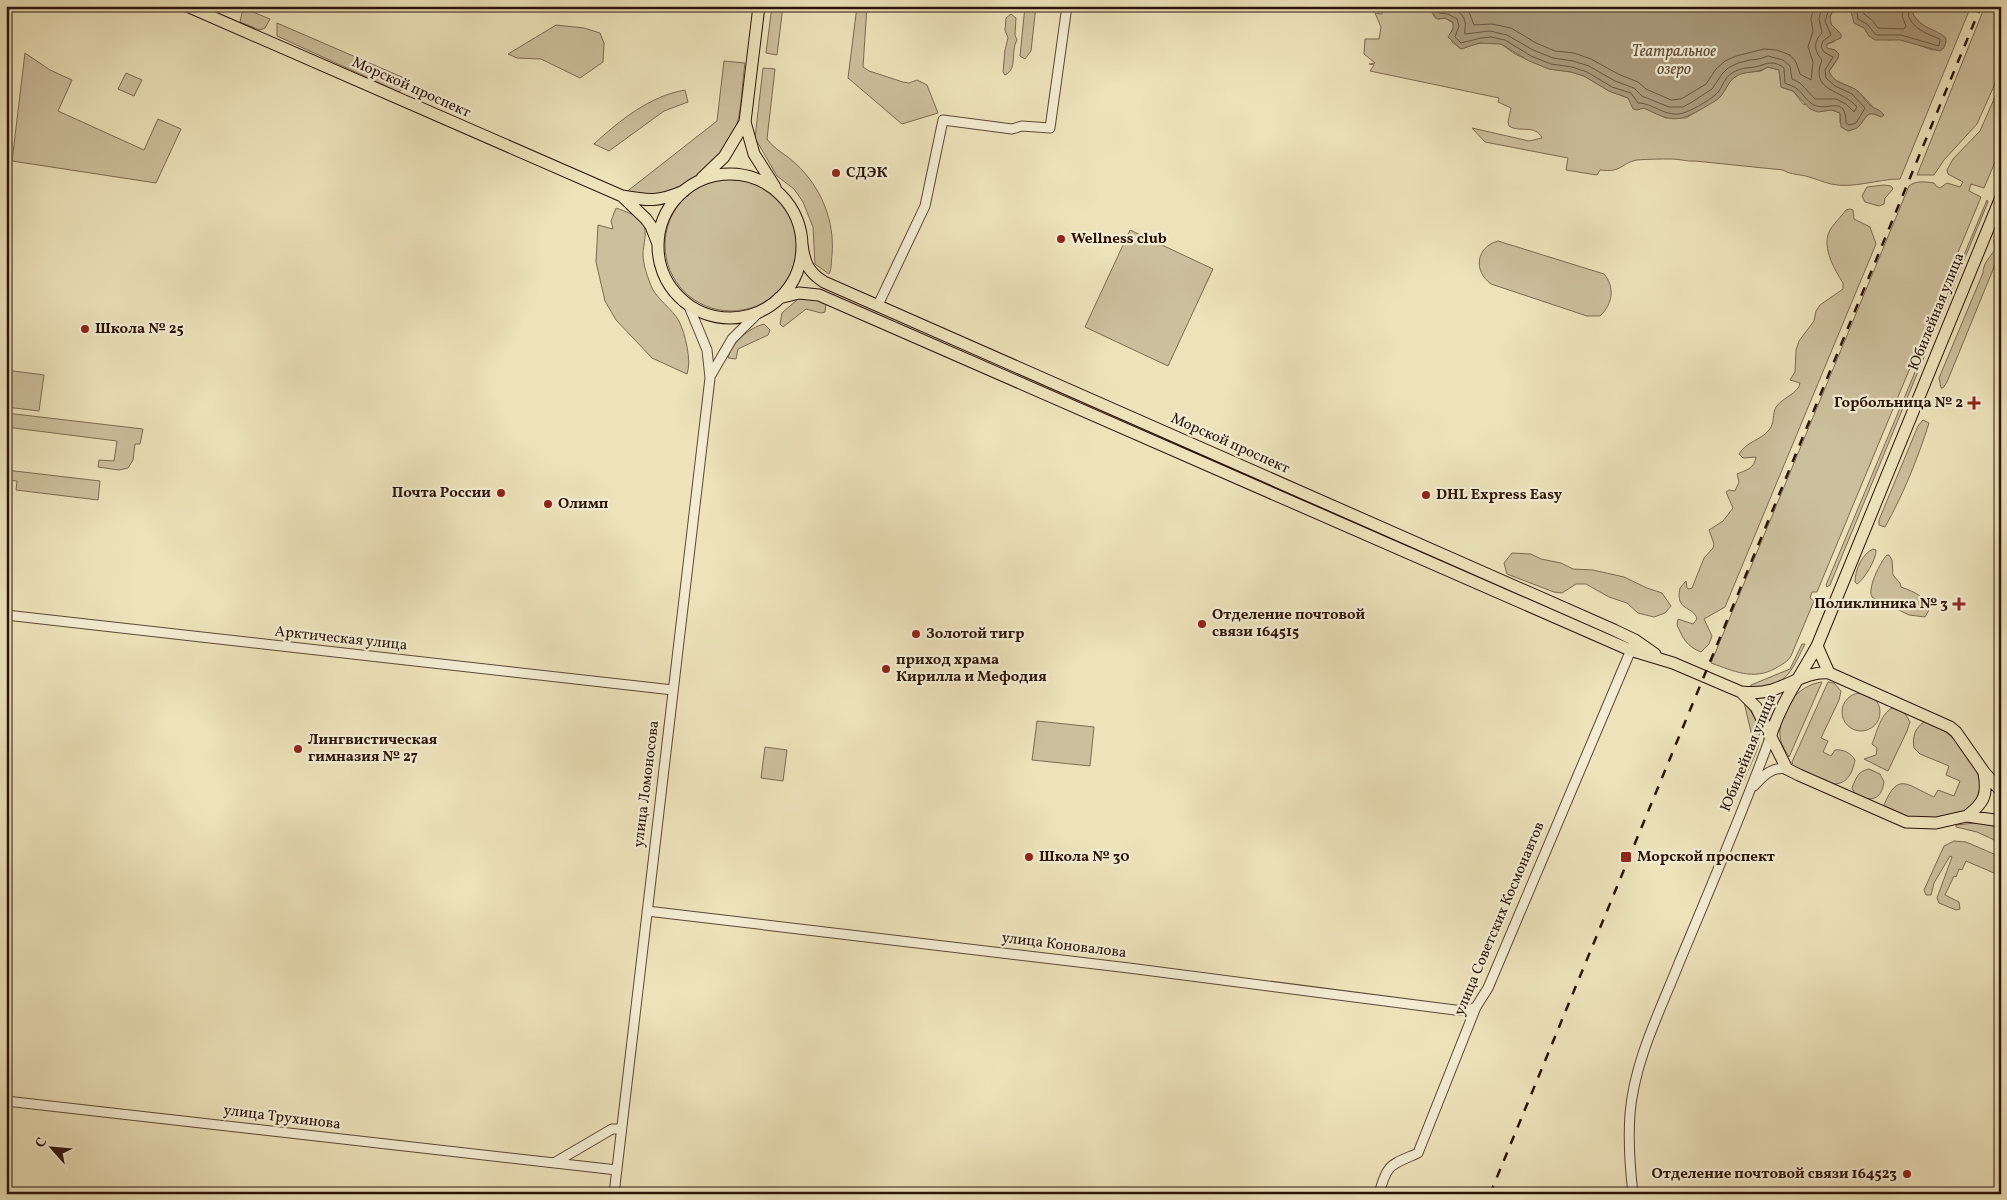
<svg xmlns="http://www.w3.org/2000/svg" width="2007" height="1200" font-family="Vollkorn,serif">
<rect width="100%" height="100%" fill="#ede2ba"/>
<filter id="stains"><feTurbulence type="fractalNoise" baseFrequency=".004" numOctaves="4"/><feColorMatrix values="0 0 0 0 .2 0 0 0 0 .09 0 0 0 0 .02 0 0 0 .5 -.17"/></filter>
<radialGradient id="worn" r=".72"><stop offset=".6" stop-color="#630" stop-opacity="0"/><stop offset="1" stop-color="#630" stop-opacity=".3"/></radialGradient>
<path fill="#ccbf9c" stroke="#7c6a52" d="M772,6H783L777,55L766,53Z
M857,6H867L863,67L869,71L903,82L909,83L917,80L927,85L938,113L902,124L848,78Z
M1025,6H1036L1031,51L1025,59L1020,56Z
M1383,6H1419L1424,11L1432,12L1435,18L1439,19L1445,18L1453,23L1454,26L1450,34L1452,42L1461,49L1476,44L1490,42L1501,44L1515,54L1549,69L1571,72L1584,76L1609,91L1628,98L1640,108H1644L1666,118H1686L1720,97L1731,80L1741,73L1761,71L1768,67L1779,70L1781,87L1793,91L1803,104L1832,110L1840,113V123L1849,131C1853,129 1857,129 1860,125C1868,115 1866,110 1881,117C1876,110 1863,95 1856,90C1847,84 1833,83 1829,72L1838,58L1835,50L1826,48L1827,44L1834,42L1833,29L1830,20C1831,8 1839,6 1850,7L1852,15L1858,25L1865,28L1866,32L1889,40L1897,39L1908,41L1932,50L1943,49L1946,42C1936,31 1921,28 1913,14L1917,6H1971L1900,179C1877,179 1853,189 1831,184C1823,182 1816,179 1809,177C1800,174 1791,175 1783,170L1695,161C1687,162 1681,159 1672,159C1661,159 1648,159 1637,160C1621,163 1622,173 1600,170L1597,175L1566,170L1568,158L1485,142L1472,128L1529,141L1542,138C1536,124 1519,133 1509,126L1508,122L1511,108L1498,102L1499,98L1370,71L1374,65L1369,64L1375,63L1364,54L1365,39H1379L1381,27L1375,13L1382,14Z
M1985,6H2001V50L1999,71L1994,86L1977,124L1944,160L1934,175H1917Z
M243,8L270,19L265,28L260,30L240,22Z
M1011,14L1016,18L1015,35L1017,40C1010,52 1018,69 1005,75L1003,72L1005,50L1008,38L1005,30L1006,18Z
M277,23L411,81L399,92L277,36Z
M556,25L584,28L600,33L604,43L603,62L580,78L541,59L517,58L508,54Z
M25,53L50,70L72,80L58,111L144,150L158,119L181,129L156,183L12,161Z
M724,61L745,63C742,83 742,106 737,124C728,154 690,190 660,196C649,198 635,194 625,193L717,121Z
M763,68L775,69L767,139C776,151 786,154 796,164C821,187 835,221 832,255C831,262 832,269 829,274L815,264L813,227L803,202L794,189L777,176L755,138Z
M126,73L142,80L134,96L118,89Z
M2001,83V148L1984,188L1971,184L1969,191L1981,197L1817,592H1812L1810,598L1814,601L1791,656C1787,662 1783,664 1776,668C1753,681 1734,671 1711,663L1909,186C1916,180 1926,182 1934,183L1936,186L1940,188L1947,183L1960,187L1963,182L1948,174L1947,170L1953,159L1980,131Z
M685,90L688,102L664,111L609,151L594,144C620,120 650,96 685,90Z
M665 245a66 66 0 1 1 132 0a66 66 0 1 1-132 0Z
M1884,185L1891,186L1893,189L1885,198L1884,204L1879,206L1865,202L1862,196L1867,187Z
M1987,200L1988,202L1830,585L1827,587L1826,585Z
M616,208C624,211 638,215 643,223C648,232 643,245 643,254C643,265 648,278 652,288C659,301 672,309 679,321C685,333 692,361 687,374L652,358L616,320L605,301L596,262L598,225L613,229L611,221Z
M1850,209L1853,210L1854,219L1870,227L1876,244L1725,607L1704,619L1712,636L1709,644L1701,652C1686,646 1683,638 1677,625L1678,619L1693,624L1697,619C1693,605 1675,612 1680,588L1686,581L1687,588L1689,589L1692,588L1704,558L1713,548L1714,544L1709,530L1723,521L1733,508L1726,492L1729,490L1735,491L1739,482L1737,474C1746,470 1754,469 1756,457L1743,458L1739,454C1747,441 1760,441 1769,430C1775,423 1772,414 1776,407C1782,398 1799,393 1800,383L1790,380L1795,372L1796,350L1799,341L1814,321L1816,311L1820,305L1843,289V283C1835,270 1822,249 1829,232C1832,225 1842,216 1846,210Z
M2001,224V250L1947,382L1943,388H1941L1939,378L1983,273C1983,263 1990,257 1995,250L1994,241Z
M1130,230L1213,269L1168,366L1085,327Z
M1498,241L1604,274C1615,287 1613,304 1600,316H1587L1491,284C1473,271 1476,247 1498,241Z
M805,296L826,303L825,312L821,313L806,309L783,327L780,324L782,313L798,299Z
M764,324L770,330L768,335L738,349L736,359L728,358C732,342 749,328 764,324Z
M6,370L44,375L39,411L6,407Z
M6,413L143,429L140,444H135L133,460L128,468L119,470L98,467L99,460L114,461L117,441L6,427Z
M1923,420L1929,423C1918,458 1903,495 1885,527L1879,525V520L1918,426Z
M6,470L100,481L98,500L16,490L17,481L6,480Z
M1873,549L1876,550C1877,558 1864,580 1857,584L1855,582C1855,570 1862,554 1873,549Z
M1512,553L1531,554L1541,559L1561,563L1573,569L1593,570L1624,577L1647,588L1662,593L1671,606L1665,613L1654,617L1638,613L1627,603L1609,597L1586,584H1576L1562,593L1554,592L1507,574L1504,563Z
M1887,555H1889L1892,560L1893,575L1900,583L1901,587C1915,592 1925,596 1929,610L1925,617L1909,615L1891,606L1888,607L1872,597C1867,589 1880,562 1887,555Z
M1802,644H1805C1790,674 1786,687 1749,689L1751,685L1790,669Z
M1822,682L1789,757C1785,750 1781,744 1780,736C1778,711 1797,685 1822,682Z
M1828,682L1834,683L1841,691L1839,700L1821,738L1828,741L1823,752L1831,756L1835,750C1843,749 1851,753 1855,760C1847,801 1818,779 1794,768L1792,762Z
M1842 712a19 19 0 1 1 38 0a19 19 0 1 1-38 0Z
M1744,702C1771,736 1758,745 1744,780L1740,778L1754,745Z
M1895,707L1904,712L1910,722L1907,731L1888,771L1864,759L1876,755L1877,748L1872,744C1877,732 1881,711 1895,707Z
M1037,721L1094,727L1090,766L1032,760Z
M1924,722C1944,721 1980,765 1980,784C1981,815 1935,824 1911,819C1902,817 1894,812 1886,809L1884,805C1898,771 1907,785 1934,797L1938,790L1954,796L1960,781L1946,775L1949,766L1920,754L1914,748C1912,737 1915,728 1924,722Z
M765,747L787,750L783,781L761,778Z
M1869,769L1880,774L1884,782C1881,801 1871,801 1856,796L1852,788C1856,778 1858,771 1869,769Z
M1975,823L1988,824L2001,829V843L1977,832L1956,827V825Z
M1954,841L1966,842L2001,857V876L1966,861L1962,870L1959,869L1956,877L1954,876L1945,895L1959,902L1960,909L1956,910L1939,903L1937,898L1952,857L1950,856L1934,883L1931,895H1926L1924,890L1944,846Z"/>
<path fill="#ab9c7e" stroke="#78664f" d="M1419,6H1846L1834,9L1830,16L1831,24L1841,34V38L1827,44V48L1835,50L1839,54L1838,58L1829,71C1833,83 1846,84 1855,89C1861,93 1864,99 1869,104C1874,110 1878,107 1884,115L1881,117C1867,110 1868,115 1860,125C1857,129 1853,129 1848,131L1841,127L1840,113L1832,110L1818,112L1810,109L1793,91L1781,87L1779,70L1768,67C1758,74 1745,70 1735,77C1728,82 1726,90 1721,96C1717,101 1711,103 1705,107C1678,123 1672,122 1644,108L1637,110L1633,109L1628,98L1609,91L1584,76L1571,72L1549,69L1529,61L1501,44L1479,43L1461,49L1448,37L1453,29V22L1445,18L1437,19L1432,12L1424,11Z
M1847,6H1917L1913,14C1921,29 1935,28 1946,38C1946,44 1944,49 1940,51L1900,40H1875L1869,36L1864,28L1854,23L1850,7Z"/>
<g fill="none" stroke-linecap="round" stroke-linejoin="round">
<path stroke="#6b5844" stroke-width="1" d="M1431,6L1436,8L1439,13L1448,14L1457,19L1459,26L1455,37L1461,43L1481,38L1491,37L1505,40L1531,56L1551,64L1572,67L1587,72L1612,87L1631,93L1638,103C1654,103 1668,120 1686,112C1694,109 1714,98 1719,91C1723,85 1725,77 1732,73C1742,66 1753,69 1762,65C1770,62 1777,62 1784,68L1785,83C1789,85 1793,86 1796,88C1803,93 1806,101 1814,105C1827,112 1846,94 1846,123L1849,125L1856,123L1865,108L1852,94L1835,86L1826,78L1825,70L1833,57L1824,52L1821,47L1823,41L1831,35L1825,21L1830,6
M1442,6C1452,8 1463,11 1465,22C1466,27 1464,30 1465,34L1490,31L1507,35L1533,50L1553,58L1573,61L1589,66L1615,81L1634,88L1642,96L1669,107H1683L1692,102L1712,89L1722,74L1728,68L1738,63L1750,60L1759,59L1768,56L1783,60L1790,66L1792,79L1800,83L1815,99H1836L1846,104L1854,112L1857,107C1842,89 1809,92 1822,60C1814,51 1813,42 1822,33L1819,19L1822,6
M1463,6L1469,12L1474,25L1492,24L1511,28L1536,43L1555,51L1574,53L1591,59L1618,74L1638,82L1646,89L1671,100L1681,99L1706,84L1716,69L1725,61L1736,56L1764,49L1777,50L1790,55L1796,62L1800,74L1811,80L1813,62L1808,47L1813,31L1811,19L1814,6
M1856,6L1858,19L1867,24L1876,35H1901L1939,46L1940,39C1927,34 1913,29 1908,15L1911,6
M1862,6L1864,14L1872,20L1878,28L1904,29L1906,26L1902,16L1904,6"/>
<defs>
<path id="minor" d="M878,305L925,206L943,120L1012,129L1022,126L1050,128L1067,6
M711,375L732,339L759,312
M6,615L673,690
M1754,786C1763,776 1772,766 1787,769
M647,911L1129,968L1455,1010H1469L1476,1007
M6,1101L617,1170
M554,1163L612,1129H621
M614,1194L710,378L707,350L688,304
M1379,1194C1387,1163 1391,1165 1418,1153L1476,1007L1488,988L1633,645
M1633,1194C1630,1168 1628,1141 1630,1114C1634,1062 1660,1011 1679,963C1710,889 1742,814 1770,738"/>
<path id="major" d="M187,6L622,196C650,201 658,202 684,191
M745,122L754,154L775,187
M658 246a72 72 0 1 1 144 0a72 72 0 1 1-144 0Z
M702,178L724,157L745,122L759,6
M622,196L646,219L651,226L658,244
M802,244C804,262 808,272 824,282L1614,630L1635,640L1655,654
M779,298L799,293L819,295L1630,650L1673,663L1741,692L1756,707L1787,769L1799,775L1906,822L1936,823L1967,816L2001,821
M1817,646L1829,673
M1741,692C1751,693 1762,693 1772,690C1791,684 1809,671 1829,673L1950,727L1956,732L1984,772L2001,791
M1770,738C1780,704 1800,677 1817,646L2001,197
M1967,816C1984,803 1988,795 1984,773"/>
</defs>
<use href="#minor" stroke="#5c4835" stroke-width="11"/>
<use href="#major" stroke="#2b1409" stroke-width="13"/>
<use href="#minor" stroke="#f3ecd2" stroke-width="9"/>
<use href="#major" stroke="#ede2ba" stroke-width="11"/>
<path stroke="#2b1409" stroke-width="2.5" stroke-dasharray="9 9" stroke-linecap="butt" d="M1490,1194L1981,6"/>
</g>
<g fill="#8f2418" stroke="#f3ecd2" stroke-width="2">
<circle cx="836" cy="173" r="5"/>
<circle cx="1061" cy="239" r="5"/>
<circle cx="85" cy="329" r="5"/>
<path d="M1971.5 395.5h5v5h5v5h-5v5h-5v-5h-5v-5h5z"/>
<circle cx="501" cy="493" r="5"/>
<circle cx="1426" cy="495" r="5"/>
<circle cx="548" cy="504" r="5"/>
<path d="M1956.5 596.5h5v5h5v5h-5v5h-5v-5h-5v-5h5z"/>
<circle cx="1202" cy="624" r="5"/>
<circle cx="916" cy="634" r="5"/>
<circle cx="886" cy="669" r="5"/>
<circle cx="298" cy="749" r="5"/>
<circle cx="1029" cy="857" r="5"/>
<rect x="1620" y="851" width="12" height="12" rx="2.5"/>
<circle cx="1907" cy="1174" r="5"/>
</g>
<g text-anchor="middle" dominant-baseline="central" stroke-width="4.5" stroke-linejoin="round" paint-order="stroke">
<g font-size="15" fill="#2b1409" stroke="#f3ecd2">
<text transform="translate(411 88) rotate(24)">Морской проспект</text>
<text transform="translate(1937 312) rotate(-68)">Юбилейная улица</text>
<text transform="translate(1230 444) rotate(24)">Морской проспект</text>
<text transform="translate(341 639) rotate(6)">Арктическая улица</text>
<text transform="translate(1749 753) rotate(-68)">Юбилейная улица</text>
<text transform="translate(647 784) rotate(-83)">улица Ломоносова</text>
<text transform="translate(1500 919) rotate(-67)">улица Советских Космонавтов</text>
<text transform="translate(1064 946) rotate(7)">улица Коновалова</text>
<text transform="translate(282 1118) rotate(7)">улица Трухинова</text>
</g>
<g font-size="15" font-weight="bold" fill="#2b1409" stroke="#f3ecd2" text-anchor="start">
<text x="846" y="173">СДЭК</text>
<text x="1071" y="239">Wellness club</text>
<text x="95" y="329">Школа № 25</text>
<text x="1963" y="403" text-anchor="end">Горбольница № 2</text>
<text x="491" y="493" text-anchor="end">Почта России</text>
<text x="1436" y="495">DHL Express Easy</text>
<text x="558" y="504">Олимп</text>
<text x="1948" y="604" text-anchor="end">Поликлиника № 3</text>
<text x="1212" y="615">Отделение почтовой<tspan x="1212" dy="17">связи 164515</tspan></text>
<text x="926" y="634">Золотой тигр</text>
<text x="896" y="660">приход храма<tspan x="896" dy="17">Кирилла и Мефодия</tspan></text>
<text x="308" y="740">Лингвистическая<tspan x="308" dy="17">гимназия № 27</tspan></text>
<text x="1039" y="857">Школа № 30</text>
<text x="1637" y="857">Морской проспект</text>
<text x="1897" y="1174" text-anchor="end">Отделение почтовой связи 164523</text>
</g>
<g font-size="16" font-style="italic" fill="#5e4a38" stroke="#f3ecd2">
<text x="1674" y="52">Театральное<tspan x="1674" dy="18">озеро</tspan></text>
</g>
</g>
<rect width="2007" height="1200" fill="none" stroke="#ede2ba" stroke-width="25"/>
<rect x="8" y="8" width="1992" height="1185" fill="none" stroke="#2b1409" stroke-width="2.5"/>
<rect x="12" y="12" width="1982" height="1175" fill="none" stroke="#2b1409"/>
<g transform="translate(52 1148) rotate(297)" stroke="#f3ecd2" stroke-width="4" paint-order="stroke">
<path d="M0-4L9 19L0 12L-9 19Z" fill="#2b1409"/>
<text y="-8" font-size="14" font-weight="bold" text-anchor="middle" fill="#2b1409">С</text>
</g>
<rect width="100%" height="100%" filter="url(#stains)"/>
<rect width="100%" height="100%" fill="url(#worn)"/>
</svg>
